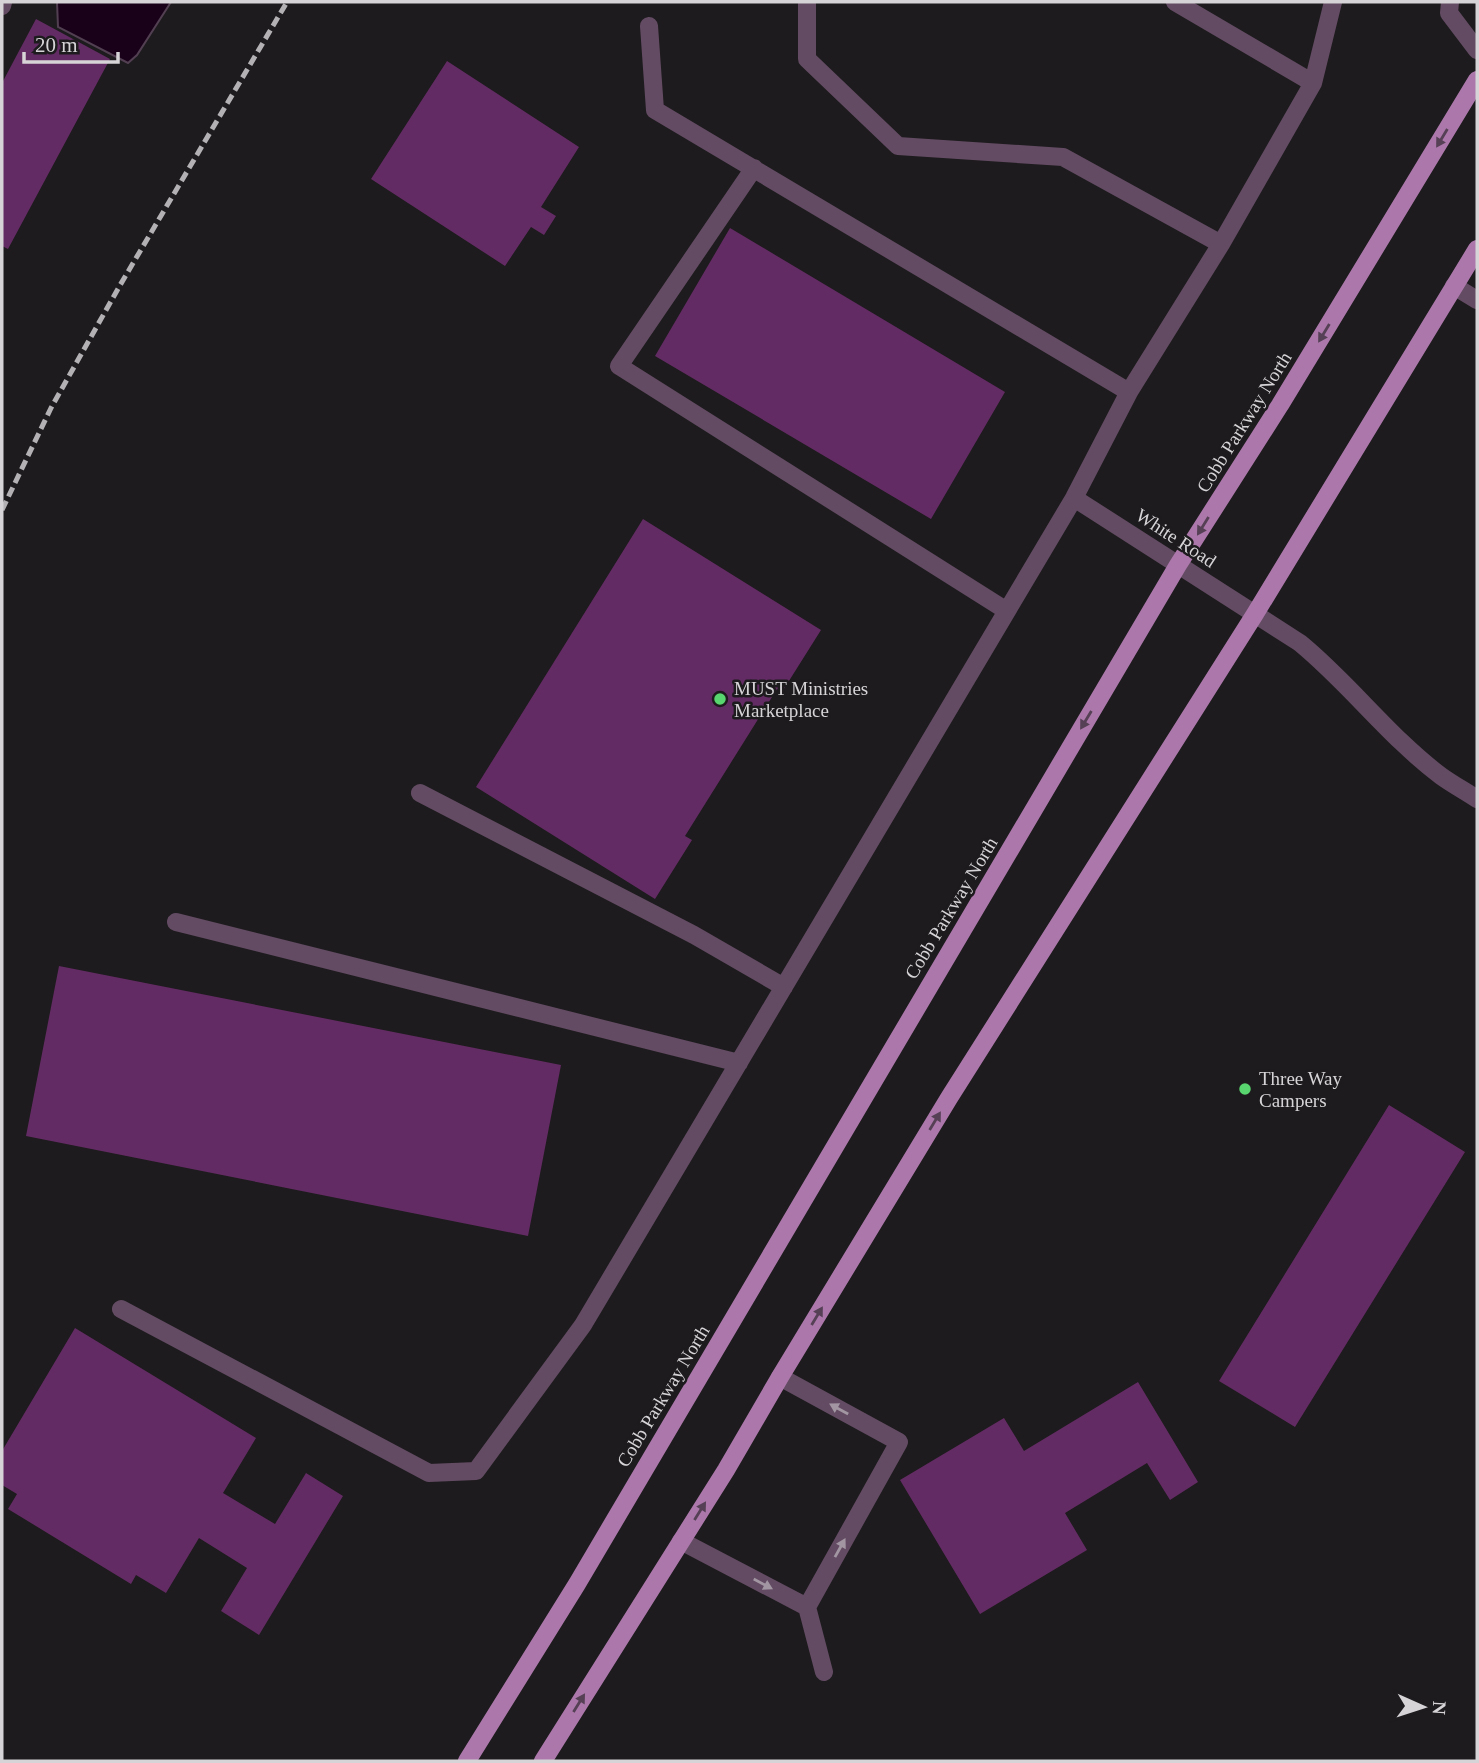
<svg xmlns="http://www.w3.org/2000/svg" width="1479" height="1763" font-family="Georgia,serif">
<rect width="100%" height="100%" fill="#1d1b1d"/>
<path fill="#19011a" stroke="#524052" stroke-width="2" d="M57,2H171L137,55L128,63L58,27Z"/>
<path fill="#632b63" d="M36,19L110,59L8,249L2,246V83Z
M447,61L579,147L541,207L556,216L544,235L531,227L505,266L371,179Z
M730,228L1005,392L931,519L655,356Z
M643,519L821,630L782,692L777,689L685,836L692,840L655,899L476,787Z
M59,966L561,1065L528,1236L26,1136Z
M1389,1105L1465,1152L1295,1427L1219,1381Z
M75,1328L256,1438L223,1493L275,1524L306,1473L343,1496L259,1635L221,1611L247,1568L199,1538L166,1593L136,1575L131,1584L8,1509L17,1494L2,1485V1451Z
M1138,1382L1198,1482L1170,1500L1147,1463L1065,1513L1087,1550L980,1614L900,1480L1004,1418L1024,1451Z"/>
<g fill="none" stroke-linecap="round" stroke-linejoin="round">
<path stroke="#634b63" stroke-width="18" d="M807,2V59L898,146L1063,157L1221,244
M1175,2L1313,83
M1450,2L1449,13L1477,50
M2,6L3,2
M649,26L655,110L1129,392
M754,168L619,366L1007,611
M1454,286L1477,300
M1074,498L1300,643C1350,684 1389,737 1441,776C1452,784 1465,791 1477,799
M420,793L694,935L784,987
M176,922L739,1063
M121,1309L429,1473L476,1471L583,1325L1074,498L1129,392L1221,244L1313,83L1333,2
M780,1377L899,1442L807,1607L824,1672
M681,1541L807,1607"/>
<path stroke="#ac78ab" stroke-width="18" d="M467,1761L577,1584L1178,565L1280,405L1477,80
M543,1761L726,1470L780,1377L949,1098L1255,614L1477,249"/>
<path stroke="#b3b1b3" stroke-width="5" stroke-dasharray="10 5" stroke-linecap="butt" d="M2,510L51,408L119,287L287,2"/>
</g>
<defs><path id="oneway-solid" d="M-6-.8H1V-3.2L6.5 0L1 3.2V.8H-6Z" transform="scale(1.75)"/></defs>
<g fill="#564056">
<use href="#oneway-solid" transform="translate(1442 138) rotate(121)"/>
<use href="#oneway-solid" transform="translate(1324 333) rotate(121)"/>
<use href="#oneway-solid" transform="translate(1203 526) rotate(122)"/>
<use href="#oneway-solid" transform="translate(1086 720) rotate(121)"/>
<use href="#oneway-solid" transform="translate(935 1121) rotate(-59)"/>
<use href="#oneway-solid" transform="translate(817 1316) rotate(-59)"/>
<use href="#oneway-solid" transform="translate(700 1511) rotate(-58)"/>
<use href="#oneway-solid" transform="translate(579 1703) rotate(-58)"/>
</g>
<g fill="#a296a2">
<use href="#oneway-solid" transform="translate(839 1409) rotate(-151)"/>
<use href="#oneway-solid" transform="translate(840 1548) rotate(-61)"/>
<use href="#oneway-solid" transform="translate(763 1584) rotate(28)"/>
</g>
<g fill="#59d56f" stroke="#1d1b1d" stroke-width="2.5">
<circle cx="720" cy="699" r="7"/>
<circle cx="1245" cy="1089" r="7"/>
</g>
<g text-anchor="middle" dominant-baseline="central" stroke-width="5" stroke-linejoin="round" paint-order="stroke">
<g font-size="19" fill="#d6d4d6" stroke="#1d1b1d">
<text transform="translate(1244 422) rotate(-58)">Cobb Parkway North</text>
<text transform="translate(1176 538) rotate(33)">White Road</text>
<text transform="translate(951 908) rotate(-59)">Cobb Parkway North</text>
<text transform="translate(663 1396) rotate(-59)">Cobb Parkway North</text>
</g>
<g font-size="19" fill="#d6d4d6" stroke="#1d1b1d" text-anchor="start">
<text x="734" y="688">MUST Ministries<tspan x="734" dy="22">Marketplace</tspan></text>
<text x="1259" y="1078">Three Way<tspan x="1259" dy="22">Campers</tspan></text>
</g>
</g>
<rect width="1479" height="1763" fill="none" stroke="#d6d4d6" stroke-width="7"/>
<g transform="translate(1423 1707) rotate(93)" stroke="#1d1b1d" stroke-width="5" paint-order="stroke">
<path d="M0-5L12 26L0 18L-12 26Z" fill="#d6d4d6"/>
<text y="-10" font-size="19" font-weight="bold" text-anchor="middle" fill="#d6d4d6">N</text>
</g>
<path d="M24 52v10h94v-10" fill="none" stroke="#d6d4d6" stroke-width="3.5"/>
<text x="35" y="52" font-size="21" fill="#d6d4d6" stroke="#1d1b1d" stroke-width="5" paint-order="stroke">20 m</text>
</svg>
